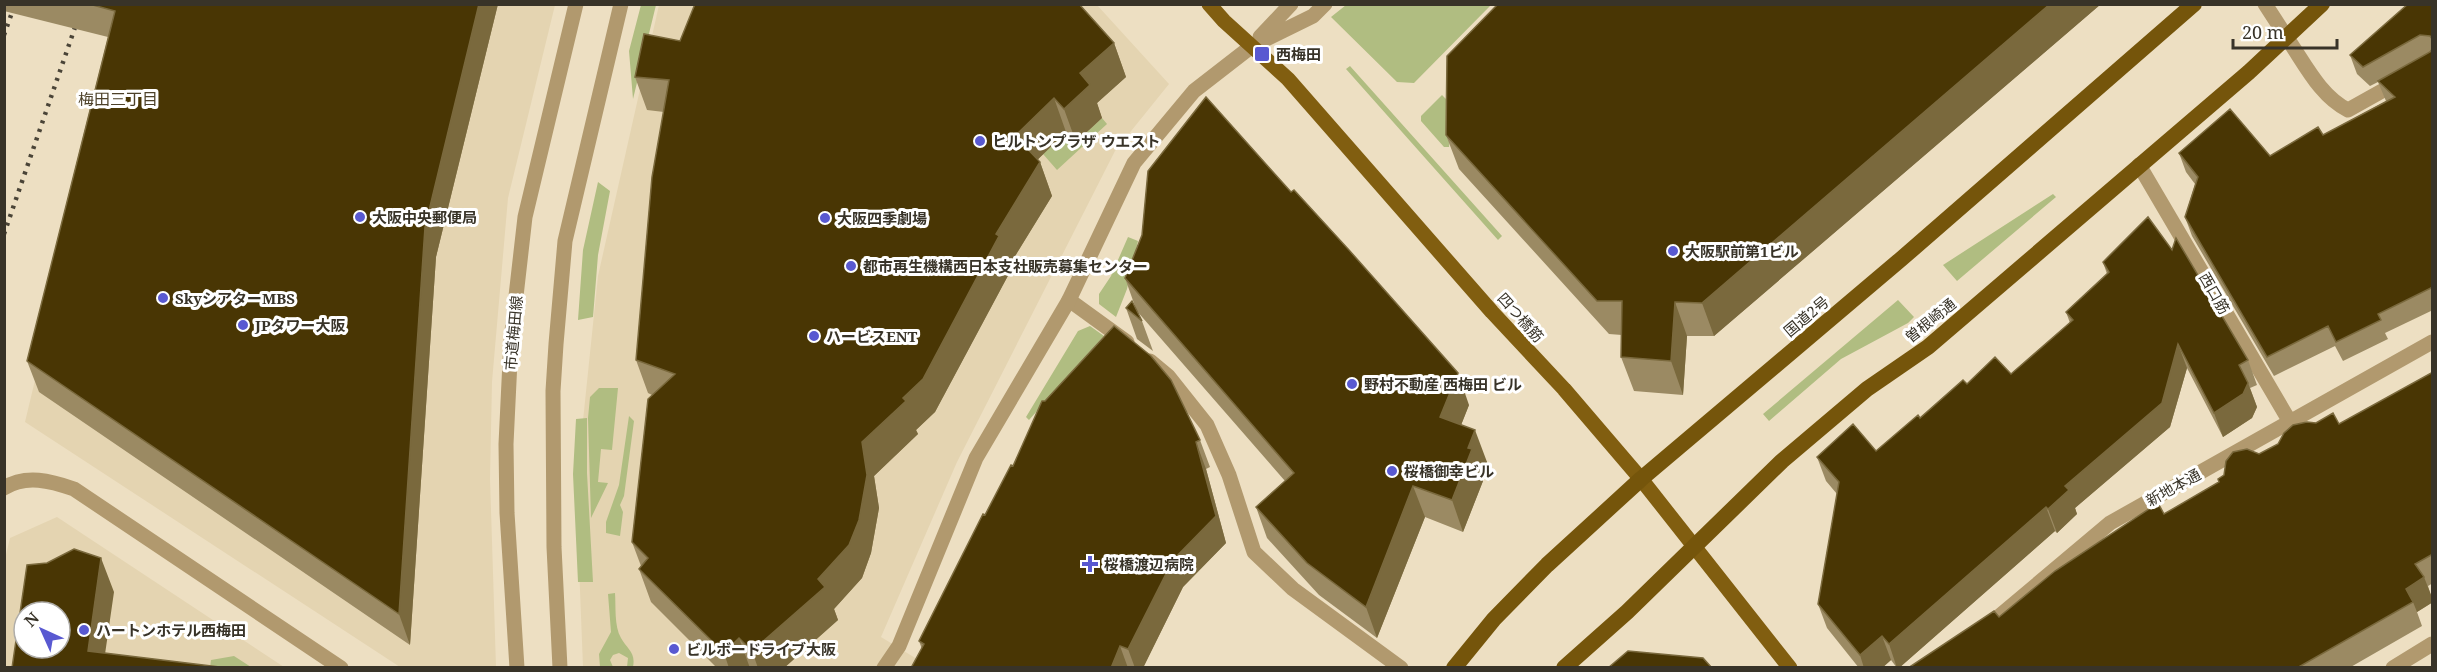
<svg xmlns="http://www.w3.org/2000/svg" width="2437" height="672" font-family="'Noto Serif','Noto Sans JP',serif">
<rect width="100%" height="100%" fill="#eddfc2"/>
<path fill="#e4d4b1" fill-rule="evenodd" d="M125,5H555L508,198L492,382L490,479L496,667H400L25,422Z
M659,5H1097L1169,84L1115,151L957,462L881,637L930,667H583L576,488L598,276Z
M57,517L284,667L5,668L4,563L10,538ZM24,612H60V648H24Z"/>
<path fill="#b0bd81" d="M641,5H656L633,99L629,51Z
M1346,5V4L1491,5L1414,83L1397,82L1331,17Z
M1350,66L1502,236L1498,240L1346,69Z
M1442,95L1453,106L1449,147H1444L1421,121V116Z
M1102,118L1107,124L1057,170L1043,154L1066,132L1076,142Z
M598,182L610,191L598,255L593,317L578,320L583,250Z
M2053,194L2056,197L1957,281L1943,265Z
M1128,237L1138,241L1127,289L1116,317L1099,304V294L1111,276Z
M1898,300L1914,317L1908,323L1841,359L1769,421L1763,414Z
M1090,326L1104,336L1029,420L1026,417L1078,331Z
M599,388H618L612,450L601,449L598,482L608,483L591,518L588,418L590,397Z
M629,416L634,421L624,496L620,505L623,512L620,536L606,533V522L619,485Z
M587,418V473L593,582H578L573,474L576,419Z
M615,593C616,606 614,626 621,638C627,649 636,652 633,667H627L628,658L619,653L613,655L610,660L613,667H600L599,654L611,632L608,594Z
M234,656L251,667L210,668L211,660Z"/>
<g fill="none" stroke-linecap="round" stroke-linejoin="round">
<path stroke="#b1996e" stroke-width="15" d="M1260,37L1291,4
M2287,38C2305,64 2320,96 2348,110L2432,63
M1252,46L1313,16L1325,4
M2139,165L2290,422
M1069,300L1127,342
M1150,361L1168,376L1207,425L1229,475L1254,552L1293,589L1401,668
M1984,629L2110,523L2432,342
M2393,668L2432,644"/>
<path stroke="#b1996e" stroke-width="15" d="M2265,4L2287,38
M4,488C26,474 51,481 74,489L341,668
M517,668L507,513L506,444L511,340L525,217L576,4
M560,668L554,547L553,391L556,344L565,241L621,4
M884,668L899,646L976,458L1069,300L1134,163L1194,91L1252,46"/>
<path stroke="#815e10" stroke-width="15" d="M1209,4L1224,21L1288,79L1492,312L1564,389L1641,479L1790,668"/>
<path stroke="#75550b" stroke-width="16" d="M1454,668L1494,619L1547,565L1641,479L1900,260L2194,4
M1564,668L1627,612L1782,461L1867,389L1928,347L2249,72L2322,4"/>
<path stroke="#4a4437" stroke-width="4.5" stroke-dasharray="3 6" stroke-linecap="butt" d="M4,35L15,4
M4,234L83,4"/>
</g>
<path fill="#9b8a63" d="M4,4H498L436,257L410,645L39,392L27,361L108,37L4,11Z
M1498,4H2101L1714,336H1687L1683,395L1634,391L1621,357L1622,335L1609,334L1459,169L1446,135Z
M2433,4V310L2385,333L2388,339L2343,361L2335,346L2274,376L2192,236L2185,217L2195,184L2186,172L2179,153L2270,156L2323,135L2386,101L2378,82L2370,86L2357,74L2350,55Z
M680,41L1114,43L1126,77L1097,103L1102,118L1076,142L1066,132L1037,160L1040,162L1052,196L1009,266L1011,270L935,412L916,430L918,434L874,476L879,508L871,553L862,578L834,609L838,620L784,668H717L651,602L639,569L641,566L632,542L652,395L648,393L636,360L664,112L647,110L635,77Z
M2103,262L2248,360L2257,385L2250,388L2257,407L2252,418L2223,437L2187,368L2170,427L2075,508L2077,514L2057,533L2055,531L1899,668H1897L1891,660L1882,668H1859L1827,628L1818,604L1837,494L1826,481L1817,457L1876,451L1967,384L2011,374L2070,323L2066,312L2107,274Z
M1125,278L1469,405L1461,425L1487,462L1481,476L1483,481L1463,532L1425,517L1377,638L1319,595L1267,538L1256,507L1285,481L1136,310L1142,321L1153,351L1137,339L1126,308L1136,309Z
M2433,372V583L2428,586L2433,602L2417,612L2422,626L2349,668H1908L1999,617L2164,514L2219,482L2218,479L2259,454L2339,424Z
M1200,440L1210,467L1206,469L1226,543L1183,587L1143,668H911L922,649L919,641L985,515L1013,466Z"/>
<path fill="#7a693d" d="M479,4H498L436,257L410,645L399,614L425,227Z
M2050,4H2101L1714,336L1702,303Z
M1114,43L1126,77L1097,103L1102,118L1076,142L1064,109L1080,73Z
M1054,98L1066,132L1027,170L1015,136Z
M1040,162L1052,196L1009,266L1011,270L935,412L916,430L918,434L874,476L879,508L871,553L862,578L834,609L838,620L784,668H758L752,651L818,579L862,442L903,398L996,234Z
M1675,302L1687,336L1683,395L1671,361Z
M2178,344L2187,368L2170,427L2075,508L2077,514L2057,533L2048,509L2065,486Z
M1458,373L1469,405L1452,448L1440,417Z
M2248,383L2257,407L2252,418L2223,437L2214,413Z
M1475,430L1487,462L1481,476L1483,481L1463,532L1452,500L1468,448Z
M1196,442L1206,469L1226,543L1183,587L1143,668H1135L1128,649Z
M1413,486L1425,517L1377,638L1366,607Z
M2046,507L2055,531L1899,668H1897L1889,644Z
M101,558L114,592L103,668L88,651Z
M2424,577L2433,600V602L2417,612L2413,602L2406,589Z
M1882,636L1891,660L1882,668H1864L1860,655Z
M739,638L750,668H729L724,653Z
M1120,646L1128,668H1111Z"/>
<path fill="#493604" stroke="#7a693d" stroke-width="1.5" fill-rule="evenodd" d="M89,4H479L425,227L399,614L27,361L115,11Z
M695,4H1079L1114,43L1080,73L1090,85L1064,109L1054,98L1015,136L1040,162L996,234L999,236L923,379L903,398L906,401L862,442L867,475L859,520L849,545L818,579L825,587L752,651L739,638L724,653L639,569L648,558L632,542L648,399L675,374L636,360L652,177L669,80L635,77L644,34L680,41Z
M1498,4H2050L1702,303L1675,302L1671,361L1621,357L1622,301H1597L1446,135L1447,56Z
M2408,4H2433V40L2430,36L2420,35L2363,67L2350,55Z
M2433,48V287L2378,314L2381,320L2336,342L2328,326L2267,357L2185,217L2198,177L2179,153L2230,109L2270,156L2318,127L2323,135L2395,97L2378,81L2430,52Z
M1206,97L1291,192L1294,190L1349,250L1458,373L1440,417L1475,430L1468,448L1472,449L1452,500L1413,486L1366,607L1307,563L1256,507L1294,473L1125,278L1142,235L1148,171Z
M2148,217L2172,250L2176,238L2248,360L2239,365L2248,383L2243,394L2214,413L2178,344L2162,403L2065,486L2069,490L2048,509L2046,507L1889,644L1882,636L1860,655L1818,604L1839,482L1817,457L1853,424L1876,451L1918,415L1920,418L1963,380L1967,384L1995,357L2011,374L2073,320L2066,312L2109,272L2103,262Z
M1132,301L1142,321L1126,308Z
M1114,326L1151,356L1171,380L1200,440L1196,442L1216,516L1173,560L1128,649L1120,646L1111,668H911L924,644L919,641L983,514L985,515L1011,465L1013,466L1042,401H1045Z
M2433,372V554L2415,564L2424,577L2406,589L2413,602L2297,668H1908L1994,611L1999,617L2055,571L2158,503L2164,514L2219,482L2218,479L2224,475L2226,461L2233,452L2247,449L2259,454L2278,444L2284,433L2293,425L2307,422L2316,423L2333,413L2339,424Z
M74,549L101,558L88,651L228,668H12L27,565L47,563ZM24,612H60V648H24Z
M1628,651L1703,658L1712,668H1608Z"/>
<g fill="#5959d1" stroke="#fff" stroke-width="2">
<rect x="1254" y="46" width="16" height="16" rx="3"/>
<circle cx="980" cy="141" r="6"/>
<circle cx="360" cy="217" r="6"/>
<circle cx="825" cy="218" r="6"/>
<circle cx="1673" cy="251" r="6"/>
<circle cx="851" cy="266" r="6"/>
<circle cx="163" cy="298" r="6"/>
<circle cx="243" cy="325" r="6"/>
<circle cx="814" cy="336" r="6"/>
<circle cx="1352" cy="384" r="6"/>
<circle cx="1392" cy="471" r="6"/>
<path d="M1087 555h6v6h6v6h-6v6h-6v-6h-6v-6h6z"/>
<circle cx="84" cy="630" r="6"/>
<circle cx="674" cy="649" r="6"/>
</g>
<g text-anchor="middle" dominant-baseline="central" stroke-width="6" stroke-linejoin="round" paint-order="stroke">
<g font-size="15" font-weight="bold" fill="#383328" stroke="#fff" text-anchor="start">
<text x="1276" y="54">西梅田</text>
<text x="992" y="141">ヒルトンプラザ ウエスト</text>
<text x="372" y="217">大阪中央郵便局</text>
<text x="837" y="218">大阪四季劇場</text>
<text x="1685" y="251">大阪駅前第1ビル</text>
<text x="863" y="266">都市再生機構西日本支社販売募集センター</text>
<text x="175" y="298">SkyシアターMBS</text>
<text x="255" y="325">JPタワー大阪</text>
<text x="826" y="336">ハービスENT</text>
<text x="1364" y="384">野村不動産 西梅田 ビル</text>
<text x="1404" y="471">桜橋御幸ビル</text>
<text x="1104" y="564">桜橋渡辺病院</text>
<text x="96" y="630">ハートンホテル西梅田</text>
<text x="686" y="649">ビルボードライブ大阪</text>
</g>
<g font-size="15" fill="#383328" stroke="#fff">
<text transform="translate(2215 293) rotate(60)">西口筋</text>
<text transform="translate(1806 316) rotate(-40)">国道2号</text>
<text transform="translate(1521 317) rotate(48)">四つ橋筋</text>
<text transform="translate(1930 320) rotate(-39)">曽根崎通</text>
<text transform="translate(513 333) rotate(-85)">市道梅田線</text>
<text transform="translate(2173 487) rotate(-29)">新地本通</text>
</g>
<g font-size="16" fill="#4d4129" stroke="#fff">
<text x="118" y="99">梅田三丁目</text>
</g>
</g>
<rect width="2437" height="672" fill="none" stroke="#383328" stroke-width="12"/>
<g transform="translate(42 630) rotate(315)"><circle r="28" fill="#ffffff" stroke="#afada9" stroke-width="1.5"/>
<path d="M0-4.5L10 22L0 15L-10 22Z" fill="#5959d1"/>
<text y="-9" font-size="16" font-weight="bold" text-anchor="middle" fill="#383328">N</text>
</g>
<path d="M2233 39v9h104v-9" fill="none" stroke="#383328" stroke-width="3"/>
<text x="2242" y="39" font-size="18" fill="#383328" stroke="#ffffff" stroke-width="4.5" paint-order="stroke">20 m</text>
</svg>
